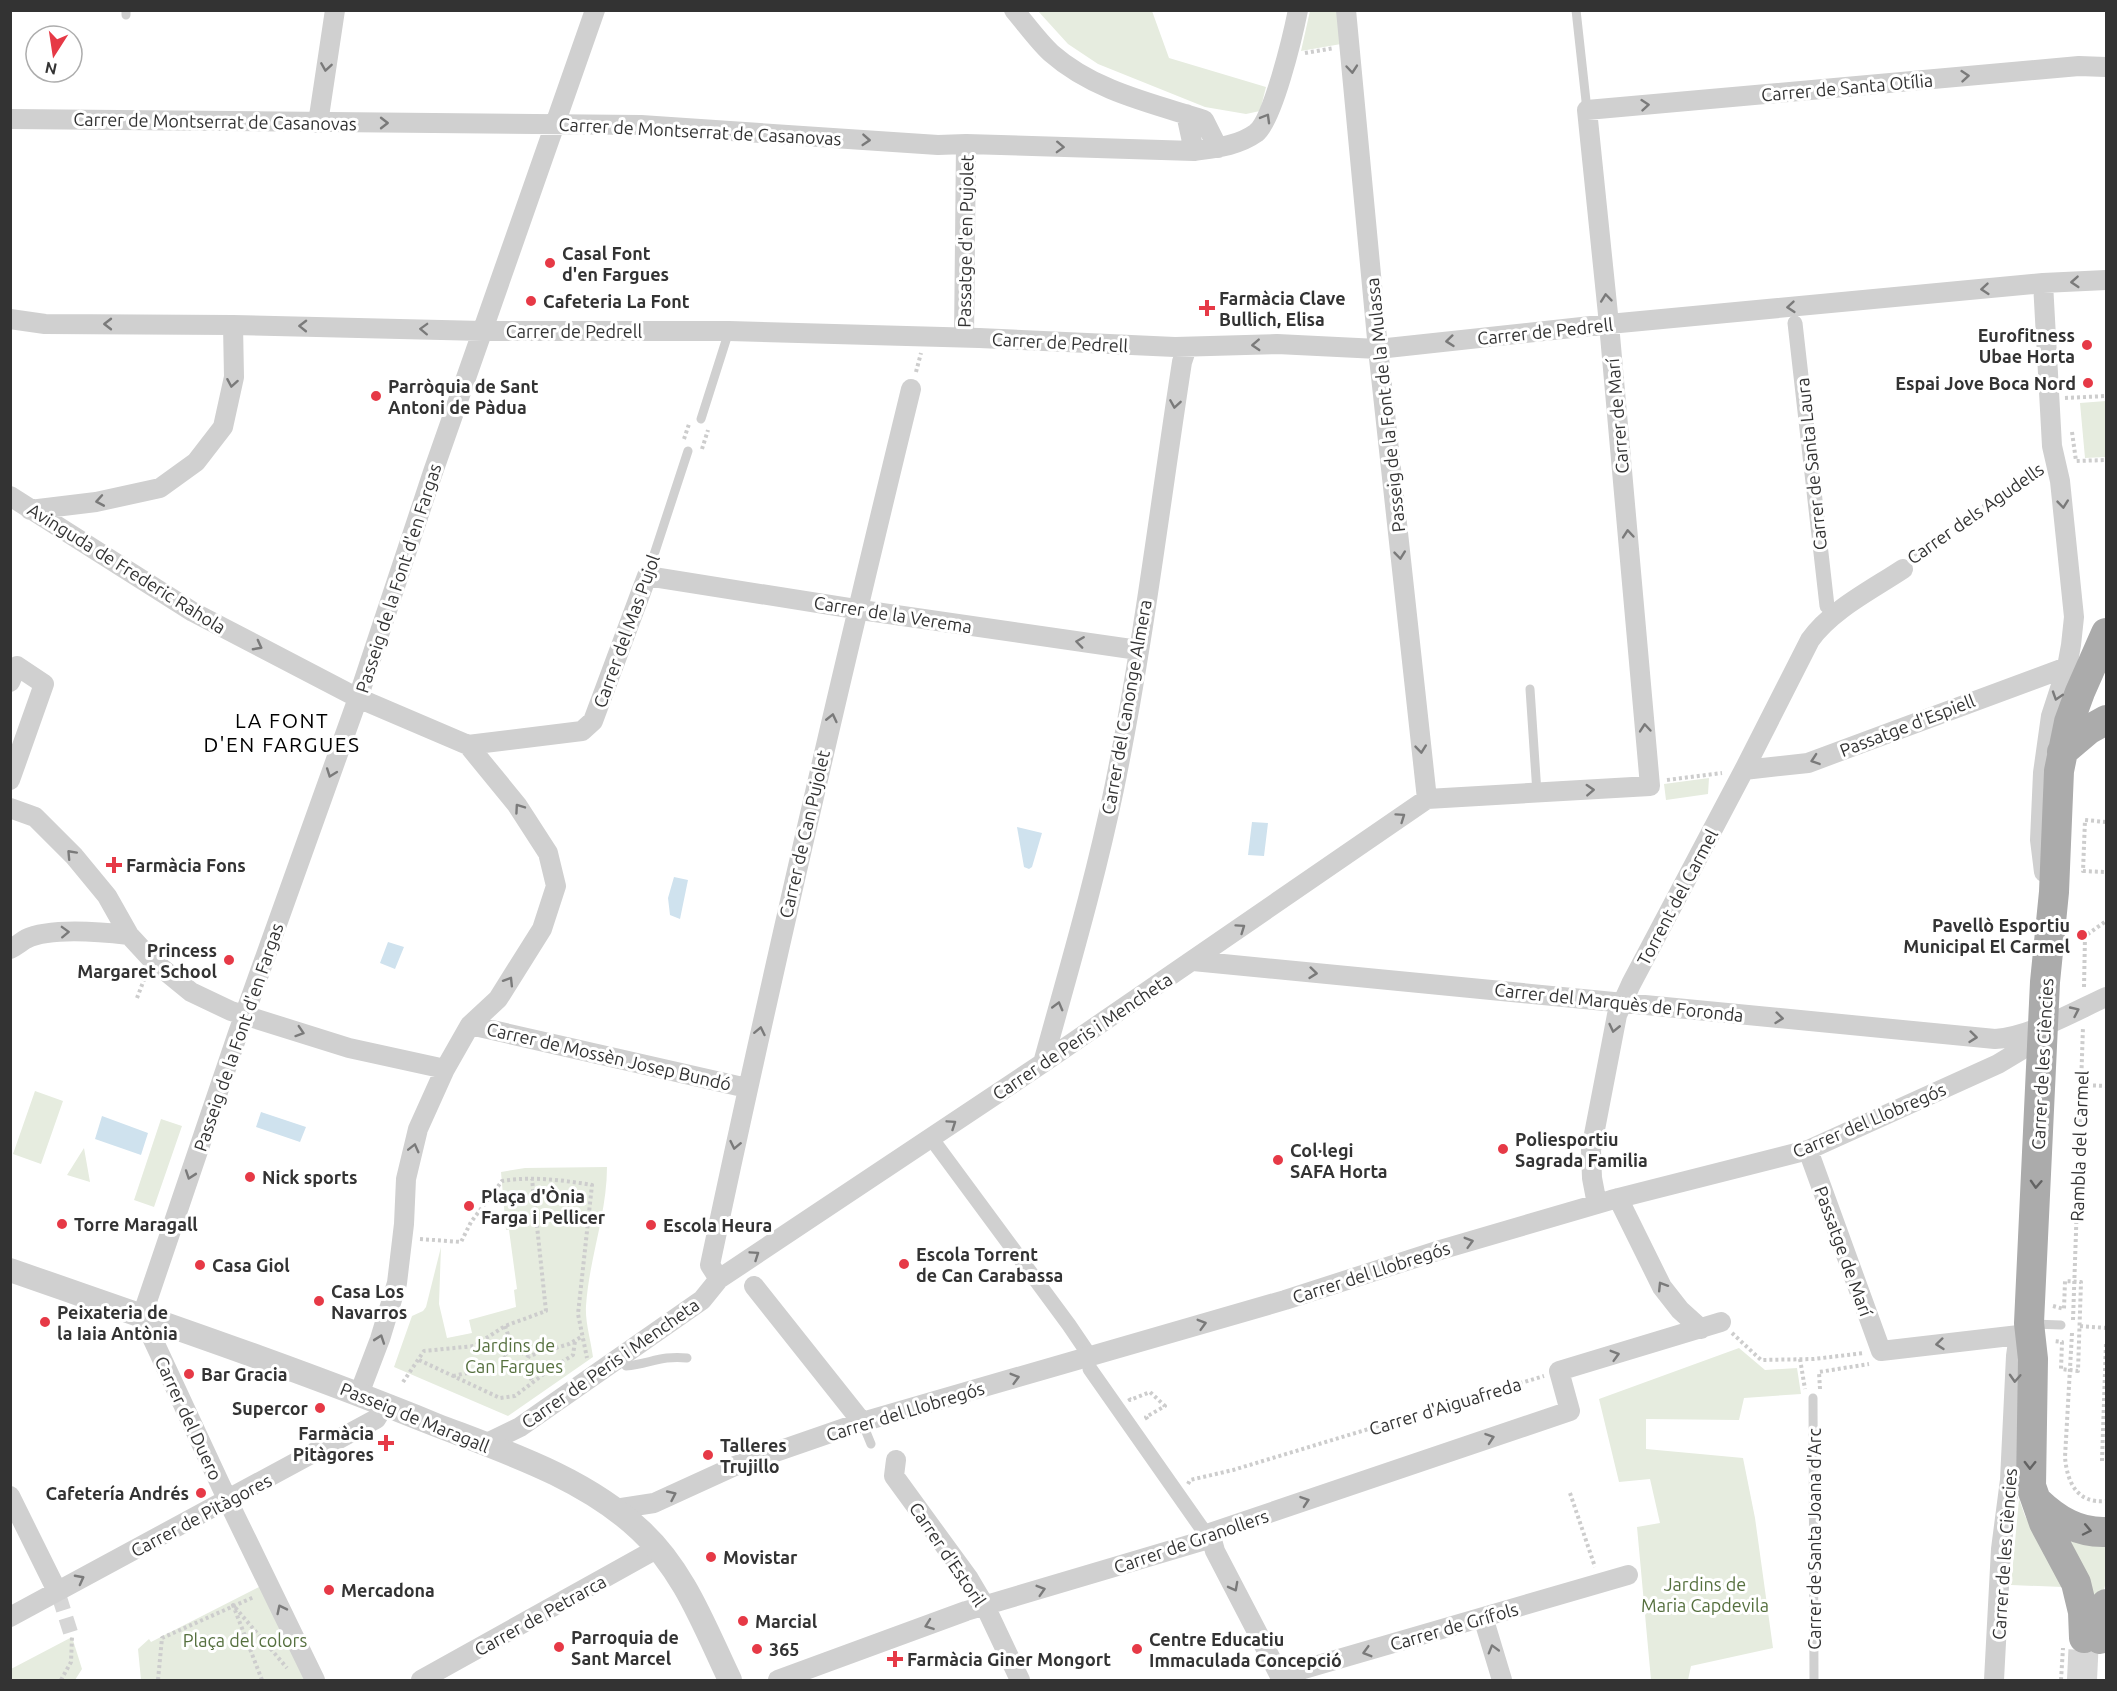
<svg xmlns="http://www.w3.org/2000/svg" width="2117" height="1691" font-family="Ubuntu,sans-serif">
<rect width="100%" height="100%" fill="#fff"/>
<path fill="#e6ecdf" d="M1038,11H1152L1169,58L1266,87L1260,111L1246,114L1205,107L1098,64L1068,44Z
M1310,11H1337L1341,44L1301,51Z
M2106,401V457L2085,458L2080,403Z
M1709,778L1708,794L1666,800L1664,784Z
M35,1091L63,1101L41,1164L13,1154Z
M161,1119L182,1126L154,1207L134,1200Z
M84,1148L90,1182L67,1175Z
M607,1167C607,1214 589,1259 586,1306C585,1322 591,1341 593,1357L508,1416L394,1367L412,1316L423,1311L426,1307L441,1247L439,1304L447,1338L472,1333L469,1320L516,1307L514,1290L517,1289L509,1230H506L501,1172L525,1168Z
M1739,1348L1765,1370L1797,1368L1801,1394L1744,1398L1739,1420L1646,1419V1449L1743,1458L1755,1518L1773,1648L1691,1666L1688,1680H1651L1637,1527L1660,1523L1650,1479L1619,1482L1599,1399Z
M2019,1499L2025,1516L2063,1587L2011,1585Z
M2058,1523L2106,1536V1581L2098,1615Z
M265,1584L308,1680H141L138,1649L149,1639L151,1642Z
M72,1637L82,1669L75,1680H11V1669Z"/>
<path fill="#cfe2ee" d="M1252,822L1268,823L1264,856L1248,855Z
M1017,827L1042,833L1032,867L1029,869L1024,867Z
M674,877L688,880L680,919L670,915L668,898Z
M388,942L404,947L395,969L380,963Z
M261,1112L306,1127L300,1142L256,1127Z
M102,1116L148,1133L141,1155L95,1139Z"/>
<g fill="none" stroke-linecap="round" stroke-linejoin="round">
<path stroke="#d6d6d6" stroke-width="15" stroke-dasharray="15 8" stroke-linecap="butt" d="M59,1596L72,1637"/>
<path stroke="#d6d6d6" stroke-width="30" stroke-dasharray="30 15" stroke-linecap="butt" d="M2082,1680L2084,1638"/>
<path stroke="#cdcdcd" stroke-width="4" stroke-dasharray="3 3" stroke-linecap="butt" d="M1305,53L1334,48
M916,372L921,353
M2065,398L2106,396
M2072,432L2076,461L2106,460
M684,439L689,424
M702,449L708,430
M1914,555L2038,468
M1667,780L1722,773
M2106,822L2085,820L2083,871L2106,872
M2084,987L2085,936L2106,921
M137,998L145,977
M2081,1085L2106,1086
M420,1239L461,1242L471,1222L502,1181C532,1176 562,1180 592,1185L578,1314L587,1358
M2053,1306L2064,1309L2065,1281L2081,1282L2078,1371L2061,1369L2062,1342L2054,1341
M2073,1320L2083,1027
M505,1326L513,1349
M2080,1326L2106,1328
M1732,1333L1761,1360L1814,1359L1864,1353
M2072,1333L2065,1457C2067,1482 2077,1504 2106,1501
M529,1356L513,1349L503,1356L511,1367H524L529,1356L569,1344L583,1336
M1800,1359L1805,1389
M419,1360L500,1398L515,1396L545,1373L573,1355L575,1341
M524,1367L533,1382
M453,1376L477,1371L507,1361
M403,1382L424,1351L474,1346L505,1326L546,1311L532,1179
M1820,1389L1819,1372L1869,1364
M1129,1398L1130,1400L1150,1392L1165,1406L1146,1417L1148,1420
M2102,1461L2106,1343
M1188,1484L1190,1480L1233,1470L1544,1376
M1570,1493L1595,1567
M61,1680L71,1662L72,1637
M158,1680L162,1638L254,1597
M262,1680L233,1605L287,1668
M2061,1680L2063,1648"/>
<path stroke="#d0d0d0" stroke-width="9" d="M1576,10L1587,110
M126,15V10
M701,419L729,331
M647,576L688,451
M1530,689L1537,793
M2033,1324L2061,1325
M620,1357L626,1366C649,1364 662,1355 687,1358
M1813,1398L1814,1680
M862,1422L871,1444"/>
<path stroke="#d0d0d0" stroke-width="15" d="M1795,323L1827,606
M931,1138L1069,1325L1090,1356
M1090,1369L1203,1530"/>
<path stroke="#d0d0d0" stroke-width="20" d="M1014,10C1026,24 1038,41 1051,53C1094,91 1151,103 1204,120L1218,148
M1346,10L1378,349L1427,799
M1186,114L1194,151
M10,119L641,125L938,145L966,144L1194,151C1215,148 1238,146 1256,133C1273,120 1293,35 1298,10
M318,123L335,10
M2043,283L2052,446L2060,481L2074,617L2071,645L2067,667L2051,716L2043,773L2040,840L2044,872
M10,319L45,324L233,325L483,331H729L979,338L1175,347L1277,344L1378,349L1609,324L2043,283L2106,280
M964,338L966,144
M10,496L193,612L358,698L468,745L517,805L548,853L556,886L542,929L498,999L470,1025L445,1069L418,1129L406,1179L404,1224L397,1283L380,1339L359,1394
M30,510L96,502L160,488L196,462L223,427L234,377L233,325
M10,682L17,666L44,684L10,780
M468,745L582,731L593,721L647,576L868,611L1138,650
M1744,770L1808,763L2067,667
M10,808L35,817L74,856L107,896L129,935
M10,949C16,946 21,942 26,939C50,927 103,932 129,935L153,961L191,992L231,1011L349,1048L445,1069
M1193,961L1995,1039C2030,1037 2075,1011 2106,997
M470,1025L747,1088
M1043,1063C1068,972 1095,881 1114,789C1143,648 1160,504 1182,362L1187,347
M1808,1150L1881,1351L2019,1335
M1618,1198L1662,1287L1680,1310L1701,1329
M1597,1204L1592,1178L1591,1150L1617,1015L1631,984L1744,770L1810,640C1831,610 1873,589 1903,569
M719,1279L710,1265C772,972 840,680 911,389
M754,1286L862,1422
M485,1444L520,1427L702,1300L719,1279L1043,1063L1427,799L1650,786L1609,324L1587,110L2079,66L2106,67
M896,1460L894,1476L969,1579L985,1606L1020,1680
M10,1496L57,1591
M615,1509L654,1503L735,1466L862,1422L1285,1300L1440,1250L1611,1200L1808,1150L1998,1064L2031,1044L2043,1027
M1210,1533L1215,1551L1282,1680
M10,1617L376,1419L385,1404
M1483,1617L1502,1680
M1280,1676L1628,1575
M315,1680L228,1501L142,1316L238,1033L358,698L433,472L595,10
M421,1680L658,1548
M778,1680L966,1611L1202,1541L1210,1533L1570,1411L1559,1371L1721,1322
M1994,1680L2001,1549L2010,1480L2016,1356L2019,1335L2025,1328"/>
<path stroke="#d0d0d0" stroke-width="24" d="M10,1270C153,1320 296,1368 436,1425C506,1452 585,1478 640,1530C684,1570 705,1628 730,1680"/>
<path stroke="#ababab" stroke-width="30" d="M2062,752L2088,730L2106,720
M2037,1501C2057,1520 2078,1533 2106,1532
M2084,1638L2083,1612L2076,1583L2044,1523L2031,1486L2033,1359L2029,1323L2045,982L2054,892L2059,771L2069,722L2080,692L2106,633
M2100,1639L2106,1604"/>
</g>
<defs><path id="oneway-chevron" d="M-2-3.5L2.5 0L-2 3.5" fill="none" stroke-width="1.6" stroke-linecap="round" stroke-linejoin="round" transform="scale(1.5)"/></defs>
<g stroke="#7a7a7a">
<use href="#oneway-chevron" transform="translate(326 67) rotate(99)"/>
<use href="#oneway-chevron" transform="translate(1352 69) rotate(85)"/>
<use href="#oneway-chevron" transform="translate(1965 76) rotate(-5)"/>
<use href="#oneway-chevron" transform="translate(1645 105) rotate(-5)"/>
<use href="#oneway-chevron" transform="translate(1266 118) rotate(-60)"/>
<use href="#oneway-chevron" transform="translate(384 123)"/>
<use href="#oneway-chevron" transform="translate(866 140) rotate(4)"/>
<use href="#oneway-chevron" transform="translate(1060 147) rotate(2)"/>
<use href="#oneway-chevron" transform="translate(2075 282) rotate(176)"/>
<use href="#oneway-chevron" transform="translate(1985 289) rotate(175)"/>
<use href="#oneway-chevron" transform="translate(1606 298) rotate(-96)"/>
<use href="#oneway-chevron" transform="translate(1791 307) rotate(175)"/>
<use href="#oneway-chevron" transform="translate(108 324) rotate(-180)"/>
<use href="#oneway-chevron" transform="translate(303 326) rotate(-179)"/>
<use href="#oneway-chevron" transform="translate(424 329) rotate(-178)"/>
<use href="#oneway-chevron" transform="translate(1450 341) rotate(174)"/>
<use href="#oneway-chevron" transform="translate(1256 345) rotate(177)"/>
<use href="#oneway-chevron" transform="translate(232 383) rotate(100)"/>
<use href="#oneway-chevron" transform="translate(1175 404) rotate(99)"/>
<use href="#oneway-chevron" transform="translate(100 501) rotate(170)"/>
<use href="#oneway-chevron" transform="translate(2063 504) rotate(84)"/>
<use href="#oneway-chevron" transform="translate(1628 534) rotate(-95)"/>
<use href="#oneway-chevron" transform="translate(1400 555) rotate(84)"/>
<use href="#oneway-chevron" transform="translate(1080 642) rotate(-172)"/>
<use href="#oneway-chevron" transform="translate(258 646) rotate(28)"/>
<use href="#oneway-chevron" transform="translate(2057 696) rotate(108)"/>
<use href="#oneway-chevron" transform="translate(832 718) rotate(-77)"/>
<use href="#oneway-chevron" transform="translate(1645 728) rotate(-95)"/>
<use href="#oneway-chevron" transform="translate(1421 749) rotate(84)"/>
<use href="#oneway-chevron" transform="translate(1815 760) rotate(161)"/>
<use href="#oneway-chevron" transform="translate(331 773) rotate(110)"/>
<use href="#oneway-chevron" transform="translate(1590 790) rotate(-3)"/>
<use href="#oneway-chevron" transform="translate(519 808) rotate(-125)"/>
<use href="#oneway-chevron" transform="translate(1401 817) rotate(-35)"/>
<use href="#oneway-chevron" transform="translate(71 854) rotate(-133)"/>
<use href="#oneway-chevron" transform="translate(1241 928) rotate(-35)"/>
<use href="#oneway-chevron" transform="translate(65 932) rotate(-2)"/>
<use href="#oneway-chevron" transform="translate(1313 973) rotate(6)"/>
<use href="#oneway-chevron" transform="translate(509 981) rotate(-58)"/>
<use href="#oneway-chevron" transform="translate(1058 1006) rotate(-75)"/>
<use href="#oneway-chevron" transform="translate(2075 1011) rotate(-25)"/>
<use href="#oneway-chevron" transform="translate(1779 1018) rotate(6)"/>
<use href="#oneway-chevron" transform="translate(1614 1028) rotate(103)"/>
<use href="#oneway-chevron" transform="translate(760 1031) rotate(-78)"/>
<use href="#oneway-chevron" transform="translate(300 1032) rotate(18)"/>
<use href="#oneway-chevron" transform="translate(1973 1037) rotate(6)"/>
<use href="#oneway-chevron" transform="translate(952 1124) rotate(-34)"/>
<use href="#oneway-chevron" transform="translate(735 1145) rotate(102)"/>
<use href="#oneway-chevron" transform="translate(414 1148) rotate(-76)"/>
<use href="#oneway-chevron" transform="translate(190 1175) rotate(109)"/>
<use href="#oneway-chevron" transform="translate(1469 1242) rotate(-16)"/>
<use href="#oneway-chevron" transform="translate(755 1255) rotate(-34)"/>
<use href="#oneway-chevron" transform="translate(1662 1286) rotate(-122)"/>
<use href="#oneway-chevron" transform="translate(1202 1324) rotate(-16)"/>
<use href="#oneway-chevron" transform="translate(380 1339) rotate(-71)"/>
<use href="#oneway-chevron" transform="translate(1940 1344) rotate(174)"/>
<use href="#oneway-chevron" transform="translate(1615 1355) rotate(-16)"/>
<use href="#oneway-chevron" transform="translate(1015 1378) rotate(-16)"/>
<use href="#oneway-chevron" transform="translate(2015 1378) rotate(93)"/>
<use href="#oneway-chevron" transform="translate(1490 1438) rotate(-19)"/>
<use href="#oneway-chevron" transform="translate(672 1495) rotate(-25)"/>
<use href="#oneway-chevron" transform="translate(1305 1501) rotate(-19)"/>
<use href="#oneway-chevron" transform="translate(80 1579) rotate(-28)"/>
<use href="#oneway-chevron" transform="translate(1234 1587) rotate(62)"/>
<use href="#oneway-chevron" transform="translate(1041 1590) rotate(-17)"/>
<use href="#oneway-chevron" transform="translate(281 1609) rotate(-116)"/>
<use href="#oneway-chevron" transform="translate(929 1625) rotate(160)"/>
<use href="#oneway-chevron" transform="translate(1493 1649) rotate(-106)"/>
<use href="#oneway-chevron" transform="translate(1367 1652) rotate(164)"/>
</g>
<g stroke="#636363">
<use href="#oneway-chevron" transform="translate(2036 1184) rotate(93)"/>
<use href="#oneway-chevron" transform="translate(2030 1465) rotate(91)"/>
<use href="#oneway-chevron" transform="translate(2087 1530) rotate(12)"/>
</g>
<g fill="#e63946" stroke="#fff" stroke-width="2">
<circle cx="550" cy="263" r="6"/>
<circle cx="531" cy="301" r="6"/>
<path d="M1204 299h6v6h6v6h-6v6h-6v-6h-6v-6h6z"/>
<circle cx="2087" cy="345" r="6"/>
<circle cx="2088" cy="383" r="6"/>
<circle cx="376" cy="396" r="6"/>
<path d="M111 856h6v6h6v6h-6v6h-6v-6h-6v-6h6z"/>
<circle cx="2082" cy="935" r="6"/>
<circle cx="229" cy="960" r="6"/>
<circle cx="1503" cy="1149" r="6"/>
<circle cx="1278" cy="1160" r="6"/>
<circle cx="250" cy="1177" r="6"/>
<circle cx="469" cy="1206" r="6"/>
<circle cx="62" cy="1224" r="6"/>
<circle cx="651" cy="1225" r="6"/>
<circle cx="904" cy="1264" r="6"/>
<circle cx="200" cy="1265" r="6"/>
<circle cx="319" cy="1301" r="6"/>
<circle cx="45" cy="1322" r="6"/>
<circle cx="189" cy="1374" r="6"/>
<circle cx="320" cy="1408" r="6"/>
<path d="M383 1434h6v6h6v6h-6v6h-6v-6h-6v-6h6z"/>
<circle cx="708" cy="1455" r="6"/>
<circle cx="201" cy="1493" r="6"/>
<circle cx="711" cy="1557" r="6"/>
<circle cx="329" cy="1590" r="6"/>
<circle cx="743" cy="1621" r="6"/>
<circle cx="559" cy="1647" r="6"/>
<circle cx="757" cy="1649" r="6"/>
<circle cx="1137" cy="1649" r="6"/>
<path d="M892 1650h6v6h6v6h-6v6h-6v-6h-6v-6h6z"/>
</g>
<g text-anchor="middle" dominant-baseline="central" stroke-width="6" stroke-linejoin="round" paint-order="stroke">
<g font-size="18" fill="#333" stroke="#fff">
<text transform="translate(1847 87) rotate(-5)">Carrer de Santa Otília</text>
<text transform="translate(215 121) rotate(1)">Carrer de Montserrat de Casanovas</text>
<text transform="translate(700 131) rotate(3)">Carrer de Montserrat de Casanovas</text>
<text transform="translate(965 241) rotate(-89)">Passatge d'en Pujolet</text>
<text x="574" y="331">Carrer de Pedrell</text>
<text transform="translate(1545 331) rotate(-6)">Carrer de Pedrell</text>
<text transform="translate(1060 342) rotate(3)">Carrer de Pedrell</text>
<text transform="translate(1385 405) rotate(-96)">Passeig de la Font de la Mulassa</text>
<text transform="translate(1617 416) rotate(-95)">Carrer de Marí</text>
<text transform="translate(1811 464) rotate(-96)">Carrer de Santa Laura</text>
<text transform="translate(1975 513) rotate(-35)">Carrer dels Agudells</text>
<text transform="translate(127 568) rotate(32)">Avinguda de Frederic Rahola</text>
<text transform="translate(398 578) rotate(-72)">Passeig de la Font d'en Fargas</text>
<text transform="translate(893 614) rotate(9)">Carrer de la Verema</text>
<text transform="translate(626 631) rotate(-70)">Carrer del Mas Pujol</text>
<text transform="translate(1126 707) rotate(-80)">Carrer del Canonge Almera</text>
<text transform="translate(1907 725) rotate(-21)">Passatge d'Espiell</text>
<text transform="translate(804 834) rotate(-77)">Carrer de Can Pujolet</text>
<text transform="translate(1677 897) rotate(-62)">Torrent del Carmel</text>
<text transform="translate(1619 1002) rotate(6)">Carrer del Marquès de Foronda</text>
<text transform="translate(1082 1036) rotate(-34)">Carrer de Peris i Mencheta</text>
<text transform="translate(238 1037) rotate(-71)">Passeig de la Font d'en Fargas</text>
<text transform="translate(609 1056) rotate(13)">Carrer de Mossèn Josep Bundó</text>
<text transform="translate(2042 1064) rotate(-87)">Carrer de les Ciències</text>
<text transform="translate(1869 1120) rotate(-23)">Carrer del Llobregós</text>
<text transform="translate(2079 1146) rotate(-88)">Rambla del Carmel</text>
<text transform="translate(1844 1251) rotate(70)">Passatge de Marí</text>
<text transform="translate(1371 1272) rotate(-18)">Carrer del Llobregós</text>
<text transform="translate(610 1363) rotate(-35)">Carrer de Peris i Mencheta</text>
<text transform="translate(1445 1406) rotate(-17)">Carrer d'Aiguafreda</text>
<text transform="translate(905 1411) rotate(-17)">Carrer del Llobregós</text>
<text transform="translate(415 1417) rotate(22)">Passeig de Maragall</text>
<text transform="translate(189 1418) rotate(65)">Carrer del Duero</text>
<text transform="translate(201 1515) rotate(-28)">Carrer de Pitàgores</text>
<text transform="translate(1814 1539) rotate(-90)">Carrer de Santa Joana d'Arc</text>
<text transform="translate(1191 1541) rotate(-19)">Carrer de Granollers</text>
<text transform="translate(948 1554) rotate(56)">Carrer d'Estoril</text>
<text transform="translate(2004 1554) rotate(-86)">Carrer de les Ciències</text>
<text transform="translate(540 1615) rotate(-29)">Carrer de Petrarca</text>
<text transform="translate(1454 1626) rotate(-16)">Carrer de Grífols</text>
</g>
<g font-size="18" font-weight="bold" fill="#333" stroke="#fff" text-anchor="start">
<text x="562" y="253">Casal Font<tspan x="562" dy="21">d'en Fargues</tspan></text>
<text x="1219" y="298">Farmàcia Clave<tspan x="1219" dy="21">Bullich, Elisa</tspan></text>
<text x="543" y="301">Cafeteria La Font</text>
<text x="2075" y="335" text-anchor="end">Eurofitness<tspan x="2075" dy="21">Ubae Horta</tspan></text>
<text x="2076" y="383" text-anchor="end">Espai Jove Boca Nord</text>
<text x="388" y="386">Parròquia de Sant<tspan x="388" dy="21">Antoni de Pàdua</tspan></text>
<text x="126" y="865">Farmàcia Fons</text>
<text x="2070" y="925" text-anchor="end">Pavellò Esportiu<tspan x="2070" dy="21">Municipal El Carmel</tspan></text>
<text x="217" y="950" text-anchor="end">Princess<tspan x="217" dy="21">Margaret School</tspan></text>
<text x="1515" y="1139">Poliesportiu<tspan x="1515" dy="21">Sagrada Familia</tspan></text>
<text x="1290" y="1150">Col·legi<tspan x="1290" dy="21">SAFA Horta</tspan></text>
<text x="262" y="1177">Nick sports</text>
<text x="481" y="1196">Plaça d'Ònia<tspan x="481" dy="21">Farga i Pellicer</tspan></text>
<text x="74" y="1224">Torre Maragall</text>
<text x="663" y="1225">Escola Heura</text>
<text x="916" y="1254">Escola Torrent<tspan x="916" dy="21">de Can Carabassa</tspan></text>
<text x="212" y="1265">Casa Giol</text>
<text x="331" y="1291">Casa Los<tspan x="331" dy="21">Navarros</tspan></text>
<text x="57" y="1312">Peixateria de<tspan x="57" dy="21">la Iaia Antònia</tspan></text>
<text x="201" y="1374">Bar Gracia</text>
<text x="308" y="1408" text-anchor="end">Supercor</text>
<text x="374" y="1433" text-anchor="end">Farmàcia<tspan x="374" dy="21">Pitàgores</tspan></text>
<text x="720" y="1445">Talleres<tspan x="720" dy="21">Trujillo</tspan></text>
<text x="189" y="1493" text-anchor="end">Cafetería Andrés</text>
<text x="723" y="1557">Movistar</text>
<text x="341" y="1590">Mercadona</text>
<text x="755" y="1621">Marcial</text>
<text x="571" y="1637">Parroquia de<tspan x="571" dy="21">Sant Marcel</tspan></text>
<text x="1149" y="1639">Centre Educatiu<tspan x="1149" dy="21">Immaculada Concepció</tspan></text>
<text x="769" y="1649">365</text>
<text x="907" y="1659">Farmàcia Giner Mongort</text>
</g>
<g font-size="18" fill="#56703f" stroke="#fff">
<text x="514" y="1345">Jardins de<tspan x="514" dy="21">Can Fargues</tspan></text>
<text x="1705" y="1584">Jardins de<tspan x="1705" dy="21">Maria Capdevila</tspan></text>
<text x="245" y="1640">Plaça del colors</text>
</g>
<g font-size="21" letter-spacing="1.5" fill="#000" stroke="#fff">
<text x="282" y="720">LA FONT<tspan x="282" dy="24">D'EN FARGUES</tspan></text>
</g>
</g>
<rect width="2117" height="1691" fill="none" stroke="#333333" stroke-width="24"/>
<g transform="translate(54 54) rotate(192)"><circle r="28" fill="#ffffff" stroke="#adadad" stroke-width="1.5"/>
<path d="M0-4.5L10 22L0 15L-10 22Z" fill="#e63946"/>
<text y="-9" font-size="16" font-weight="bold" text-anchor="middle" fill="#333333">N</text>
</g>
</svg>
